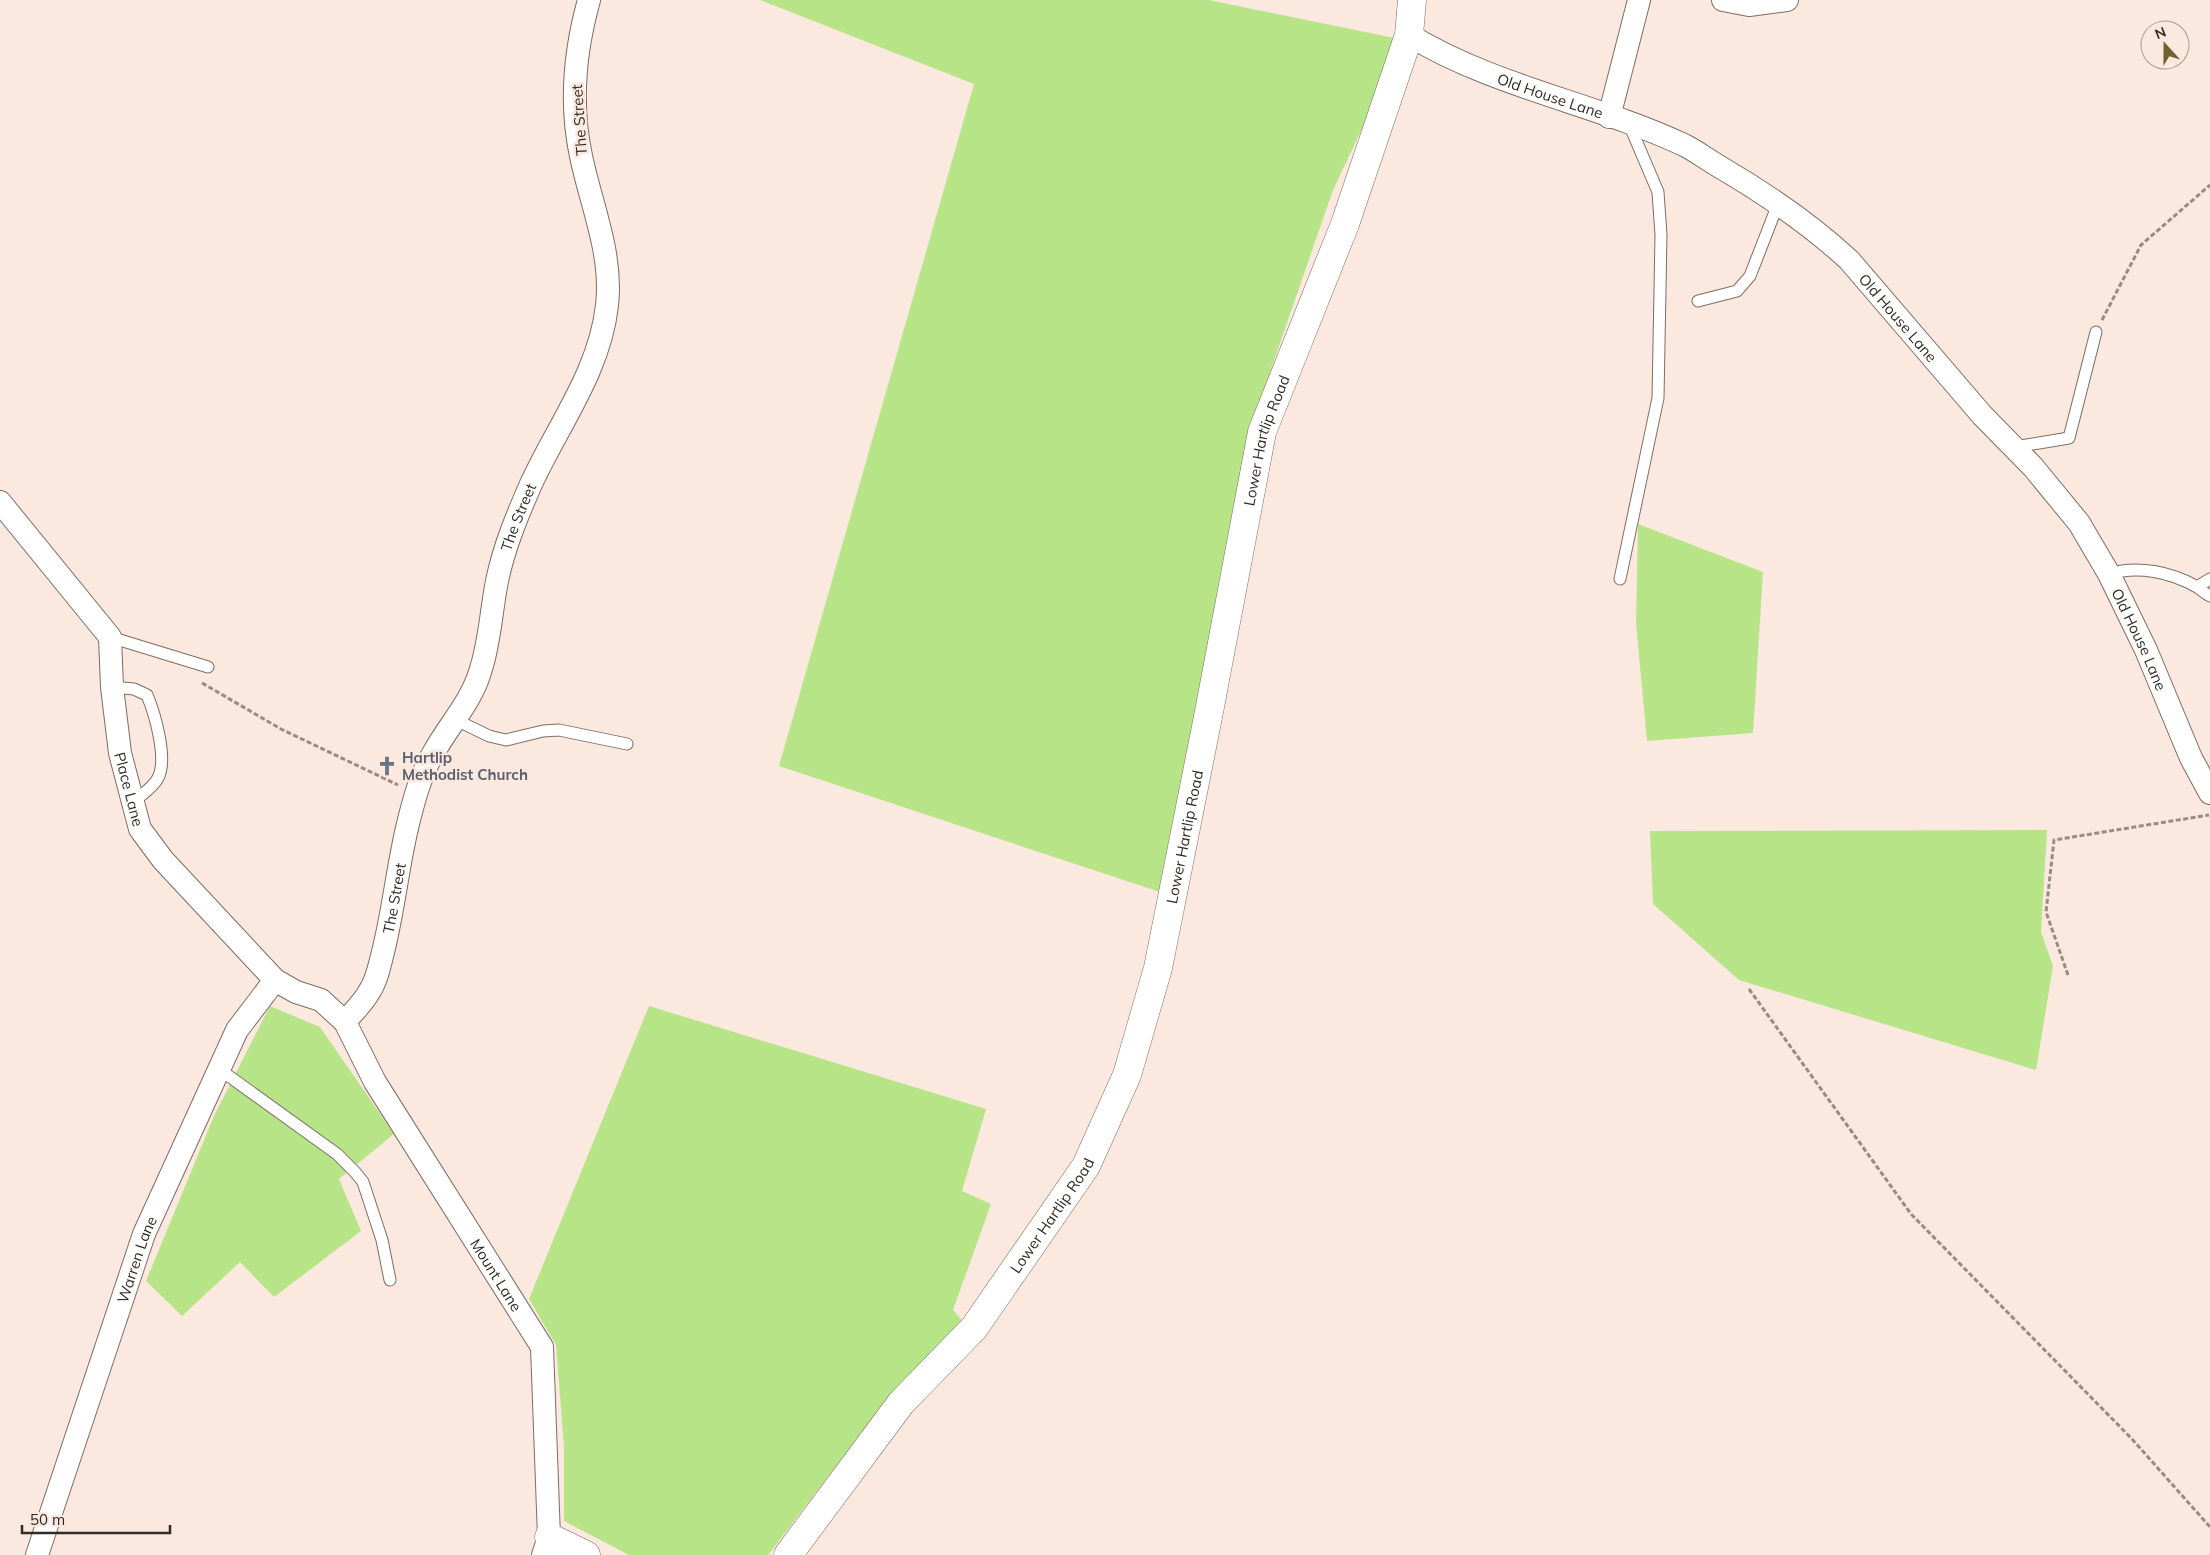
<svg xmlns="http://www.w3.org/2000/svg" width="2210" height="1555" font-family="Mulish,sans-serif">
<rect width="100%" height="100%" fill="#fbe8de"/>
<path fill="#b8e488" d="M760,0H1209L1404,40L1333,190L1251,427L1166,894L779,766L974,84Z
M1638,524L1763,572L1753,733L1647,741L1636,623Z
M2047,830L2041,932L2053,966L2036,1070L1739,980L1653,904L1650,831Z
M270,1006L320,1027L394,1134L339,1179L361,1231L274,1297L240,1262L182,1316L146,1281L214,1116Z
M649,1006L986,1109L962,1191L991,1204L953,1310L966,1325L892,1393L768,1555H629L564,1521V1447L556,1345L529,1299Z"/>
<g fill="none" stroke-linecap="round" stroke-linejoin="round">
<defs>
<path id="service" d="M1698,301L1737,291L1750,276L1778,204
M2014,447L2069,438L2096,332
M2109,574C2138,565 2171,572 2197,587C2202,590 2205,594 2210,596
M1620,579L1658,398L1661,235L1658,192L1629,124
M2197,587L2210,579
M110,637L208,667
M112,687L134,689L147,695C155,714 168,759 158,778C153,788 141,795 133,802
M456,720L489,736L506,740L543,731L559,730L627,744
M219,1069L337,1154L355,1172L363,1182L382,1240L390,1280"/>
<g id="minor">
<path d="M1723,0L1749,5L1787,0"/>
<path id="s1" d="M1409,35C1494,87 1594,103 1684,145C1696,151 1708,160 1720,167C1766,194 1810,224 1849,260L1982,415L2033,467L2079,523L2109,574L2146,650L2191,758L2210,793"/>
<path d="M1609,117L1639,0"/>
<path id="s2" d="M0,502L110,637L112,687L120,753L140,829L163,860L275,980L296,992L321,1000L345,1022L375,1082L542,1347L549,1537L543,1555"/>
<path id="s3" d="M345,1022C353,1012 363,1003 369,992C376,982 379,968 382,956C393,914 397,871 407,828C413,803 420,775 434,752C449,725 471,702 480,672C490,643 491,611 497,581C504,547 517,516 531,484C558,425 600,371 607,305C613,254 591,205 581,156C570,105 575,50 589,0"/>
<path id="s4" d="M37,1555L144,1234L237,1030L275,980"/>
</g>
<g id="tertiary">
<path d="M549,1537L586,1555"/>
<path id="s5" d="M788,1555L901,1403L974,1328L1086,1166L1127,1075L1158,968L1208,717L1262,432L1345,224L1409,35L1412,0"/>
</g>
</defs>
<use href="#service" stroke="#7e6d64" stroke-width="13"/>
<use href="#minor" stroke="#7e6d64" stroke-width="24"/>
<use href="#tertiary" stroke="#7e6d64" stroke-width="29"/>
<path stroke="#988b84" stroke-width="3" stroke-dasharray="5 2.5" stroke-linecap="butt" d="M2102,320L2141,245L2210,185
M202,683L281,729L398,785
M2068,975L2046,912L2054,840L2209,815
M1749,989L1911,1214L2132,1439L2210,1527"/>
<use href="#service" stroke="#fff" stroke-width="11"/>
<use href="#minor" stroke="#fff" stroke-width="22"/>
<use href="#tertiary" stroke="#fff" stroke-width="28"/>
</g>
<defs>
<symbol id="church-bare" viewBox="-9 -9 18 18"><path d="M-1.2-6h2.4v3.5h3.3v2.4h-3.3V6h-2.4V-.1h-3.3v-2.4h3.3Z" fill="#6b7280" stroke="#fbe8de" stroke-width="2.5" paint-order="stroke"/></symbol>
</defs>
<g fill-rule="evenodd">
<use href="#church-bare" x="373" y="752" width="28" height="28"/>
</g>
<g text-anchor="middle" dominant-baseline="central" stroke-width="5" stroke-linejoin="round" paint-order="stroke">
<g font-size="15" fill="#312a26" stroke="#fbe8de">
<text stroke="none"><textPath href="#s1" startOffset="154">Old House Lane</textPath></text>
<text transform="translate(579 120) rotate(-94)">The Street</text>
<text stroke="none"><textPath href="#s1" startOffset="574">Old House Lane</textPath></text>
<text stroke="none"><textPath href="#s5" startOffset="1241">Lower Hartlip Road</textPath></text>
<text stroke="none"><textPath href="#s3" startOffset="541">The Street</textPath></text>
<text stroke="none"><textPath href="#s1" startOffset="979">Old House Lane</textPath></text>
<text stroke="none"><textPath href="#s2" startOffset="328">Place Lane</textPath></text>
<text stroke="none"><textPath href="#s5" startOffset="836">Lower Hartlip Road</textPath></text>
<text stroke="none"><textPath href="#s3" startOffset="136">The Street</textPath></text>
<text stroke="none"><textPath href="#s5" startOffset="431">Lower Hartlip Road</textPath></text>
<text stroke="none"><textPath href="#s4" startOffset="312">Warren Lane</textPath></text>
<text stroke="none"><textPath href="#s2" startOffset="950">Mount Lane</textPath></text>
</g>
<g font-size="15" font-weight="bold" fill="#5b616d" stroke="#fbe8de" text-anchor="start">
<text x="402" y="757">Hartlip<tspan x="402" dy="17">Methodist Church</tspan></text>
</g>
</g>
<g transform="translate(2165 45) rotate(339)"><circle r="24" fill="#fbe8de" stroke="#aa9c94"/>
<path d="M0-4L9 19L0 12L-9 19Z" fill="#73602f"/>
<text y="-8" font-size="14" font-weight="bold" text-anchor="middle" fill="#312a26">N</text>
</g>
<path d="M22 1525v8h148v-8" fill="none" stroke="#312a26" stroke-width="2.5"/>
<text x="30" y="1525" font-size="15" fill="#312a26" stroke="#fbe8de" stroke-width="4" paint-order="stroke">50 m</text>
</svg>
